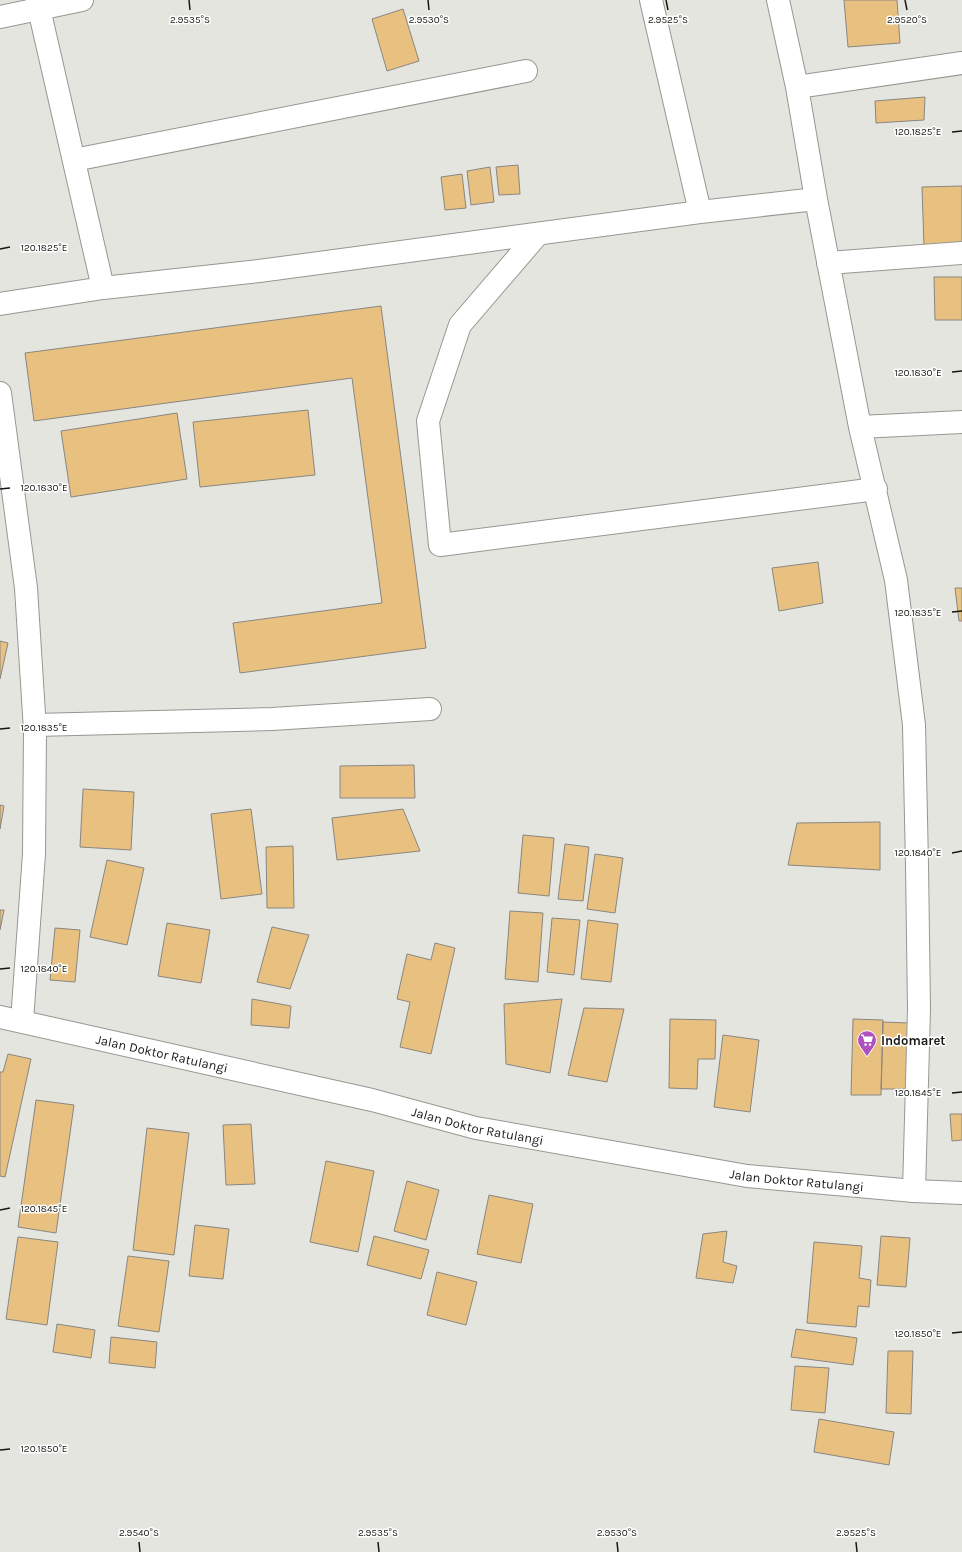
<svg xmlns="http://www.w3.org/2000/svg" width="962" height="1552" font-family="Karla,sans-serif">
<rect width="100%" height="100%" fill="#e5e5e0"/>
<path fill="#e8c181" stroke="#898681" d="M844,0H897L900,43L848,47Z
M403,9L419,61L387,71L372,19Z
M925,97L924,120L876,123L875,101Z
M518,165L520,194L499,195L496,167Z
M490,167L494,202L471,205L467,171Z
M462,174L466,208L445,210L441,177Z
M962,186V246L924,247L922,187Z
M934,277H962V320H935Z
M381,306L426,648L240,673L233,623L382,603L352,378L34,421L25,353Z
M308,410L315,475L200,487L193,422Z
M177,413L187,479L71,497L61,431Z
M818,562L823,603L779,611L772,568Z
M955,588H962V621H959Z
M0,641L8,643L0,679Z
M414,765L415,798H340V766Z
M83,789L134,792L131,850L80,847Z
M0,805L4,806L0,829Z
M251,809L262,894L221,899L211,814Z
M403,809L420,851L337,860L332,818Z
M880,822V870L788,865L797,823Z
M523,835L554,838L549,896L518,893Z
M565,844L589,847L583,901L558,899Z
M293,846L294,908H267L266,847Z
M595,854L623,858L615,913L587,909Z
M107,860L144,868L127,945L90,937Z
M0,910H4L0,930Z
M510,911L543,913L538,982L505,979Z
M552,918L580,920L574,975L547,972Z
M588,920L618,924L611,982L581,979Z
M167,923L210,930L201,983L158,976Z
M272,927L309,935L290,989L257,982Z
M55,928L80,930L75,982L50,980Z
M435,943L455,948L431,1054L400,1047L410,1002L397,999L407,954L431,960Z
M252,999L291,1006L289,1028L251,1025Z
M562,999L550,1073L506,1064L504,1004Z
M584,1008L624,1009L607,1082L568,1075Z
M670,1019L716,1020L715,1059H698L697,1089L669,1088Z
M853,1019L883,1020L881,1095H851Z
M883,1022L909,1023L907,1089H881Z
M723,1035L759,1040L750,1112L714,1107Z
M8,1054L31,1059L5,1177L0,1176V1072H3Z
M36,1100L74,1105L56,1233L18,1227Z
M950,1114H962V1140L952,1141Z
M251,1124L255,1184L226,1185L223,1125Z
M147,1128L189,1133L174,1255L133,1250Z
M326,1161L374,1171L358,1252L310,1242Z
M407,1181L439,1190L426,1240L394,1231Z
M489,1195L533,1204L521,1263L477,1254Z
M195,1225L229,1229L223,1279L189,1276Z
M727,1231L723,1262L737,1266L733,1283L696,1278L703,1234Z
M374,1236L429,1250L421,1279L367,1265Z
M881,1236L910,1238L906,1287L877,1285Z
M18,1237L58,1242L47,1325L6,1319Z
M814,1242L862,1246L859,1278L871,1280L869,1307L858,1306L856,1327L807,1323Z
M128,1256L169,1261L159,1332L118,1326Z
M437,1272L477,1282L466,1325L427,1315Z
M57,1324L95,1330L91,1358L53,1352Z
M796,1329L857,1338L853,1365L791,1357Z
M111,1337L157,1342L155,1368L109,1363Z
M888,1351H913L911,1414L886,1413Z
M795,1366L829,1368L825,1413L791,1410Z
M819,1419L894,1432L889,1465L814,1452Z"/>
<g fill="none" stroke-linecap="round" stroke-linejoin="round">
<defs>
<path id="street" d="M37,0L103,288
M651,0L700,212
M778,0L797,87L816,199L860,427L896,580L914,725L917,865L919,1009L914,1191
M0,17L82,0
M797,87L962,63
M74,160L526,71
M538,234L460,325L428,421L440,545L876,489
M828,263L962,253
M0,304L103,288L259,271L700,212L816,199
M0,393L26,588L35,730L34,854L22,1021
M860,427L962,422
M35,725L272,719L430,709"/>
<g id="highway">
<path id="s1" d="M0,1017L372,1100L476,1128L747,1176L914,1191L962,1193"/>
</g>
</defs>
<use href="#street" stroke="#979792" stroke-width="24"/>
<use href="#highway" stroke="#979792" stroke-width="24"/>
<use href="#street" stroke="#fff" stroke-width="22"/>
<use href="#highway" stroke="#fff" stroke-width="22"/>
</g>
<path fill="none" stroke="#171715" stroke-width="1.5" d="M189,0L190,10M428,0L429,10M666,0L668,10M905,0L907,10M952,132L962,131M0,249L10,247M952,372L962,371M0,489L10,488M952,612L962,611M0,729L10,728M952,853L962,851M0,969L10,968M952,1093L962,1092M0,1210L10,1208M952,1333L962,1332M0,1450L10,1449M139,1542L140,1552M378,1542L379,1552M617,1542L618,1552M856,1542L857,1552"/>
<defs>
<symbol id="supermarket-pin" viewBox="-11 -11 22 30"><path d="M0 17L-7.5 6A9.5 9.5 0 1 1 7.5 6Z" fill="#ad52be" stroke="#fffffe"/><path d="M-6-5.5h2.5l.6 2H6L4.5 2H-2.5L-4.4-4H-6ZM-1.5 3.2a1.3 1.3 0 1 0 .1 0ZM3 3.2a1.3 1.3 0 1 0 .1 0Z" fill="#fff"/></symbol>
</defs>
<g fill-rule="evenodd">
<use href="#supermarket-pin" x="856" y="1029" width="22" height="30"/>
</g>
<g text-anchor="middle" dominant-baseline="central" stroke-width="3" stroke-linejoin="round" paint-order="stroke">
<g font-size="13" font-weight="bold" fill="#171715" stroke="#fffffe" text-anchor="start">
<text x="881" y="1040">Indomaret</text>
</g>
<g font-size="13" fill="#171715" stroke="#fffffe">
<text stroke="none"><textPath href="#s1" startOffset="166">Jalan Doktor Ratulangi</textPath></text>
<text stroke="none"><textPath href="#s1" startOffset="490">Jalan Doktor Ratulangi</textPath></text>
<text stroke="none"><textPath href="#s1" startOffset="814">Jalan Doktor Ratulangi</textPath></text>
</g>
</g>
<g font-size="10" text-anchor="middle" fill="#171715" stroke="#fffffe" stroke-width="3" stroke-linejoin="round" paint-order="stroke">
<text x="190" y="23">2.9535°S</text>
<text x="429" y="23">2.9530°S</text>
<text x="668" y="23">2.9525°S</text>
<text x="907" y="23">2.9520°S</text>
<text x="918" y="135">120.1825°E</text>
<text x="44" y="251">120.1825°E</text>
<text x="918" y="376">120.1830°E</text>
<text x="44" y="491">120.1830°E</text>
<text x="918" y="616">120.1835°E</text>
<text x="44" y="731">120.1835°E</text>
<text x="918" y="856">120.1840°E</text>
<text x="44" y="972">120.1840°E</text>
<text x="918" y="1096">120.1845°E</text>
<text x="44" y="1212">120.1845°E</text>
<text x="918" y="1337">120.1850°E</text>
<text x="44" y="1452">120.1850°E</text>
<text x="139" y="1536">2.9540°S</text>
<text x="378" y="1536">2.9535°S</text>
<text x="617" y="1536">2.9530°S</text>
<text x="856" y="1536">2.9525°S</text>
</g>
</svg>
